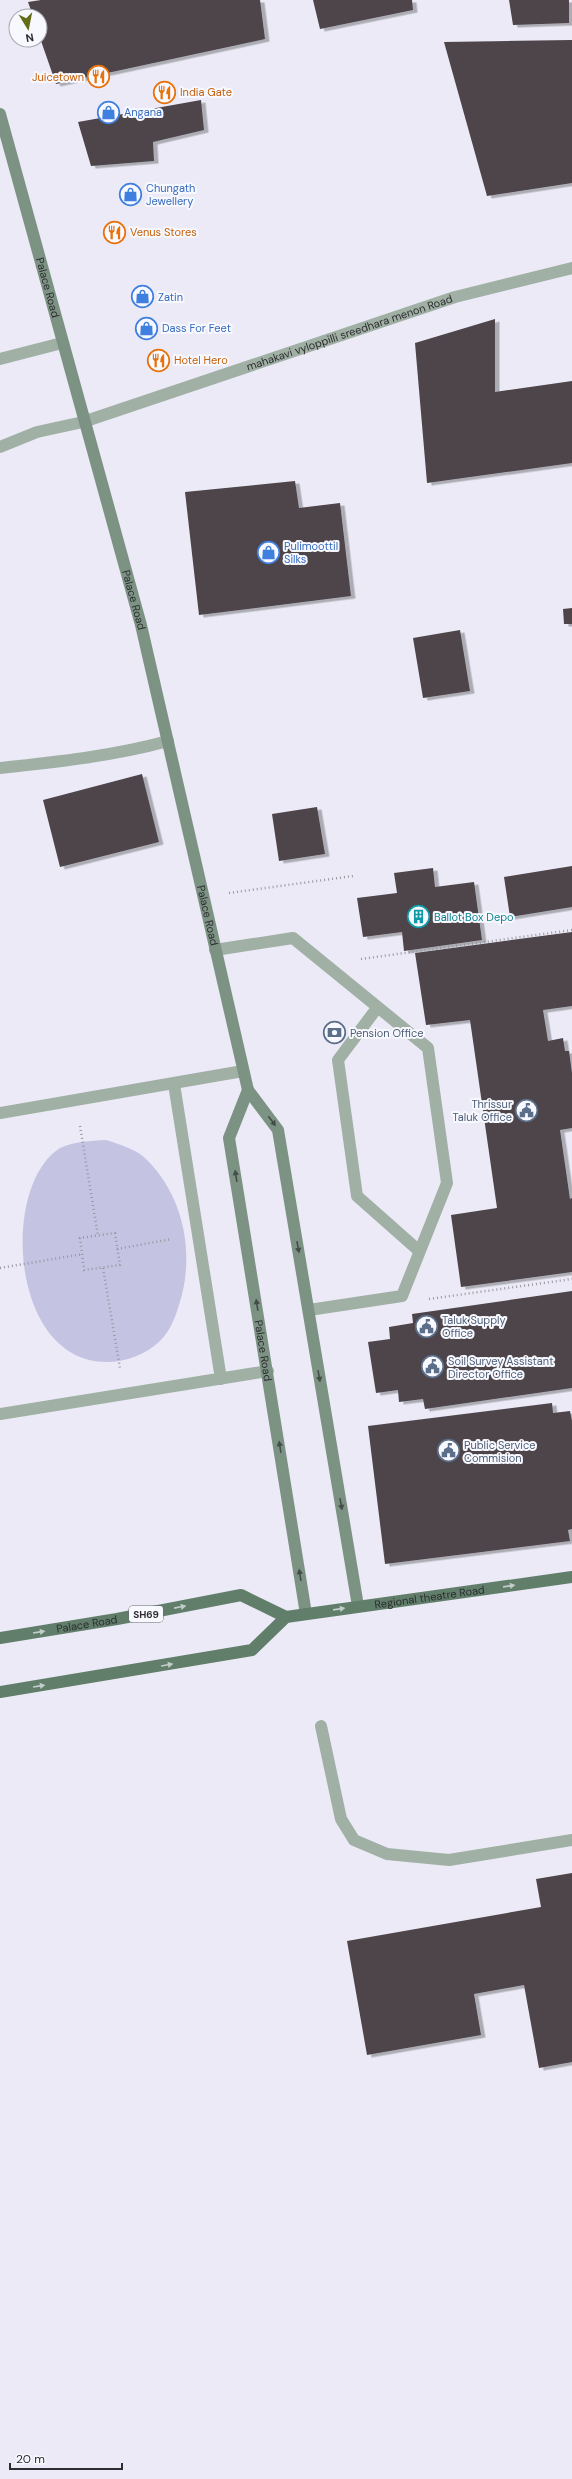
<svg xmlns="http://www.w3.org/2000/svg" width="572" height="2479" font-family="'DM Sans',sans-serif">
<defs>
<filter id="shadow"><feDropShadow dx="4.5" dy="2.5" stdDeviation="0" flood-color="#0004"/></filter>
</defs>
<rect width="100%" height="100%" fill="#ebeaf6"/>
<path fill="#c5c3e2" d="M106,1140C121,1145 137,1149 148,1161C185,1199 195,1256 179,1305C175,1318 170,1331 160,1341C145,1355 126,1362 106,1362C10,1361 0,1186 60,1148C75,1141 90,1141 106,1140Z"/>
<path fill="#4d444a" filter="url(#shadow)" d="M41,0H260L265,39L56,84L40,38V16H33L28,2Z
M313,0H412L413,10L320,29Z
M509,0H569V23L513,25Z
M572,40V183L487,196L444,42Z
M201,100L204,130L153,142L154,161L91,166L78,122Z
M495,319V392L572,381V463L427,483L415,343Z
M295,481L299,508L340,503L351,596L199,615L185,492Z
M572,608V624H564L563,609Z
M460,630L470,691L423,698L413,638Z
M142,774L159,842L60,867L43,800Z
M317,807L325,854L279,861L272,814Z
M572,866V907L510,917L504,877Z
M433,868L435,887L474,882L482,940L404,951L402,932L363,937L357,898L397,893L394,873Z
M572,932V1006L543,1010L548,1041L563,1038L565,1051H569L572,1073V1128L560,1130L570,1199L572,1198V1272L461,1287L451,1215L497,1208L470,1020L426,1025L415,953Z
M572,1291V1388L425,1409L423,1399L399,1402L398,1390L376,1393L368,1342L390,1339L389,1327L413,1323L412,1314Z
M552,1403L553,1413L570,1411L572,1421V1529L568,1530L570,1541L385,1564L368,1426Z
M572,1873V2062L539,2068L524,1985L474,1994L481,2035L367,2055L347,1941L541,1907L536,1879Z"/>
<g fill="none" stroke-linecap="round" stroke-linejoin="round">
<path stroke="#9898a0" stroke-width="2.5" stroke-dasharray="1 3" stroke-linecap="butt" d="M229,893L353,876
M361,959L572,930
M80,1126L98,1236
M115,1233L120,1265L84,1270L80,1238Z
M117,1249L172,1239
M0,1268L83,1254
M103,1268L120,1368
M429,1299L572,1279"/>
<path stroke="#a0b0a5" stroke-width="12" d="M0,447L37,432L83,422
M0,768C57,762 113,756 168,741
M215,950L293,938L428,1048L447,1183L402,1296L309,1310
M377,1008L338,1060L357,1196L418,1250
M174,1084L221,1379
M0,1113L243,1071
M0,1414L268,1371
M321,1726L341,1819L354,1840L387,1854L449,1860L572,1840"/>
<g stroke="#a0b0a5" stroke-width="12">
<path d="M0,359L62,343"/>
<path id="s1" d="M83,422L455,297L572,268"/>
</g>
<g stroke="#7c9384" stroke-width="12">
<path id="s2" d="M0,114L141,625L248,1090L278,1130L358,1606"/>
<path id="s3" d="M248,1090L229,1138L306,1614"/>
</g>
<g stroke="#617e6b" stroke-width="12">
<path id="s4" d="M286,1617L572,1577"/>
<path id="s5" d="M0,1638L117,1619L241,1595L286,1617"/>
<path d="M0,1692L252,1650L286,1617"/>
</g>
</g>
<defs><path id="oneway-solid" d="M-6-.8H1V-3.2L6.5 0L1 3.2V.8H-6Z"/></defs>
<g fill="#454c4a">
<use href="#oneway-solid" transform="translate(272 1121) rotate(53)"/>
<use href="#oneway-solid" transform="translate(236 1176) rotate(-99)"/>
<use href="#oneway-solid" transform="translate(298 1247) rotate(80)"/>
<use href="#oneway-solid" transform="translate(257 1305) rotate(-99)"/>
<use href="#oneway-solid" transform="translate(319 1376) rotate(80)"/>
<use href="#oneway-solid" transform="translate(280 1447) rotate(-99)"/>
<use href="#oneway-solid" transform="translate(341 1504) rotate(80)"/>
<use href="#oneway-solid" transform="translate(300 1575) rotate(-99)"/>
</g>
<g fill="#c3cdcb">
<use href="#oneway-solid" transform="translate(509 1586) rotate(-8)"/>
<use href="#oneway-solid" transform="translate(180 1607) rotate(-11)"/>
<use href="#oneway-solid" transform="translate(339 1609) rotate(-8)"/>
<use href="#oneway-solid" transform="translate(39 1632) rotate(-9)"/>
<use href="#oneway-solid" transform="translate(167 1665) rotate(-10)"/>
<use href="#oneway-solid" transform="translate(39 1686) rotate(-9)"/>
</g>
<defs>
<symbol id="restaurant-ring" viewBox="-11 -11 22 22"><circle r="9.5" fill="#f8f8ff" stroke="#e8710a" stroke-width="1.5"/><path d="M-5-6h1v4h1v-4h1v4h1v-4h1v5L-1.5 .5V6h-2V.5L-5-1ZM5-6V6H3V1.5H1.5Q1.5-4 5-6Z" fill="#e8710a"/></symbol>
<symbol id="shop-ring" viewBox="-11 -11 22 22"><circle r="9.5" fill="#f8f8ff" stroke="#3f7fe0" stroke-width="1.5"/><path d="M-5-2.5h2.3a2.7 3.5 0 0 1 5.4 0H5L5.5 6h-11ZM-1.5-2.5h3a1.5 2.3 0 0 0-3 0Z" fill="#3f7fe0"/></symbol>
<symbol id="building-ring" viewBox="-11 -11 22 22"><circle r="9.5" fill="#f8f8ff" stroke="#0f9aa8" stroke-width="1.5"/><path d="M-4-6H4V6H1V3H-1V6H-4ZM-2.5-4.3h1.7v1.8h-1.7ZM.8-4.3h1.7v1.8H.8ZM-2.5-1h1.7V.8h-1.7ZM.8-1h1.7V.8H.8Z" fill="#0f9aa8"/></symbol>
<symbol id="bank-ring" viewBox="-11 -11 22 22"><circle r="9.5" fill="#f8f8ff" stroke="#5c6f8a" stroke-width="1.5"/><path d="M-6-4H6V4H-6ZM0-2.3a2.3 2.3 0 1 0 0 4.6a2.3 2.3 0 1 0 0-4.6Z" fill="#5c6f8a"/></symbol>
<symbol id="civic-ring" viewBox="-11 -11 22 22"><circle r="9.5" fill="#f8f8ff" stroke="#5c6f8a" stroke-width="1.5"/><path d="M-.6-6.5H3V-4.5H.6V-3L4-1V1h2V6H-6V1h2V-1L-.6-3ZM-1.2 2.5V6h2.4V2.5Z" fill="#5c6f8a"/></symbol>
</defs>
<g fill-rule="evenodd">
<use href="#restaurant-ring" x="86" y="64" width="25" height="25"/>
<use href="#restaurant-ring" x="152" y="80" width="25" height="25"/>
<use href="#shop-ring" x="96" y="100" width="25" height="25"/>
<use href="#shop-ring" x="118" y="182" width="25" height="25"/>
<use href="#restaurant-ring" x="102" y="220" width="25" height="25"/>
<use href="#shop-ring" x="130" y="284" width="25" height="25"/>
<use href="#shop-ring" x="134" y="316" width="25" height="25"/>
<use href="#restaurant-ring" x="146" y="348" width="25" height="25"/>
<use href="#shop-ring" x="256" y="540" width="25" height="25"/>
<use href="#building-ring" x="406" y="904" width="25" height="25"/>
<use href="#bank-ring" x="322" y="1020" width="25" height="25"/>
<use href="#civic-ring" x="514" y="1098" width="25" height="25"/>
<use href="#civic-ring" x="414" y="1314" width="25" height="25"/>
<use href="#civic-ring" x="420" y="1354" width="25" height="25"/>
<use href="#civic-ring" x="436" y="1438" width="25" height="25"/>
</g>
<g text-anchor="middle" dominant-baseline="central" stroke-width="4" stroke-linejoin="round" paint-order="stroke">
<rect fill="#f8f8ff" stroke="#6a6a6f" stroke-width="1" x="129" y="1606" width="34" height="16" rx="3"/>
<g font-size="10" font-weight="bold" fill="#2d2d31">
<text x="146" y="1614">SH69</text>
</g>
<g font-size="11" fill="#c56008" stroke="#f8f8ff" text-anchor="start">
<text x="84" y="77" text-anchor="end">Juicetown</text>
<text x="180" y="92">India Gate</text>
<text x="130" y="232">Venus Stores</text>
<text x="174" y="360">Hotel Hero</text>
</g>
<g font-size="11" fill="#366cbe" stroke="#f8f8ff" text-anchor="start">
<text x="124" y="112">Angana</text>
<text x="146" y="188">Chungath<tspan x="146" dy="13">Jewellery</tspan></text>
<text x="158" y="297">Zatin</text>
<text x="162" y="328">Dass For Feet</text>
<text x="284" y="546">Pulimoottil<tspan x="284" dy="13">Silks</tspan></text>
</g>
<g font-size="11" fill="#2d2d31" stroke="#f8f8ff">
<text stroke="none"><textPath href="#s2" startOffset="180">Palace Road</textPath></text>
<text stroke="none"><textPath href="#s1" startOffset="281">mahakavi vyloppilli sreedhara menon Road</textPath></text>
<text stroke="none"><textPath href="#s2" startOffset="504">Palace Road</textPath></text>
<text stroke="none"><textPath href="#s2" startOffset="828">Palace Road</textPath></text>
<text stroke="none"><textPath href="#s3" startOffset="267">Palace Road</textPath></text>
<text stroke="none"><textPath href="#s4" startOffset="145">Regional theatre Road</textPath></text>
<text stroke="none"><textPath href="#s5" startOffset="88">Palace Road</textPath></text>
</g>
<g font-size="11" fill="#0d838f" stroke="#f8f8ff" text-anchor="start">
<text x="434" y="917">Ballot Box Depo</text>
</g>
<g font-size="11" fill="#4e5e75" stroke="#f8f8ff" text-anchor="start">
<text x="350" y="1033">Pension Office</text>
<text x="512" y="1104" text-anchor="end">Thrissur<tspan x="512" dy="13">Taluk Office</tspan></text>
<text x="442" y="1320">Taluk Supply<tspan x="442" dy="13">Office</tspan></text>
<text x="448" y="1361">Soil Survey Assistant<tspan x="448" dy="13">Director Office</tspan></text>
<text x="464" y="1445">Public Service<tspan x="464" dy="13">Commision</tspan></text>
</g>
</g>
<g transform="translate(28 28) rotate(170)"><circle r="19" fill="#f8f8ff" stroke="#a7a7ad"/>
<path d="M0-3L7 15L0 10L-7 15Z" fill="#636d15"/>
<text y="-6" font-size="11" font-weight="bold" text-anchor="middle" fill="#2d2d31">N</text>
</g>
<path d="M10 2463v6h112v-6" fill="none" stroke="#2d2d31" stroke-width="2"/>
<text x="16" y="2463" font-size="12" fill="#2d2d31" stroke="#f8f8ff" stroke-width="3" paint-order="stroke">20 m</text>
</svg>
